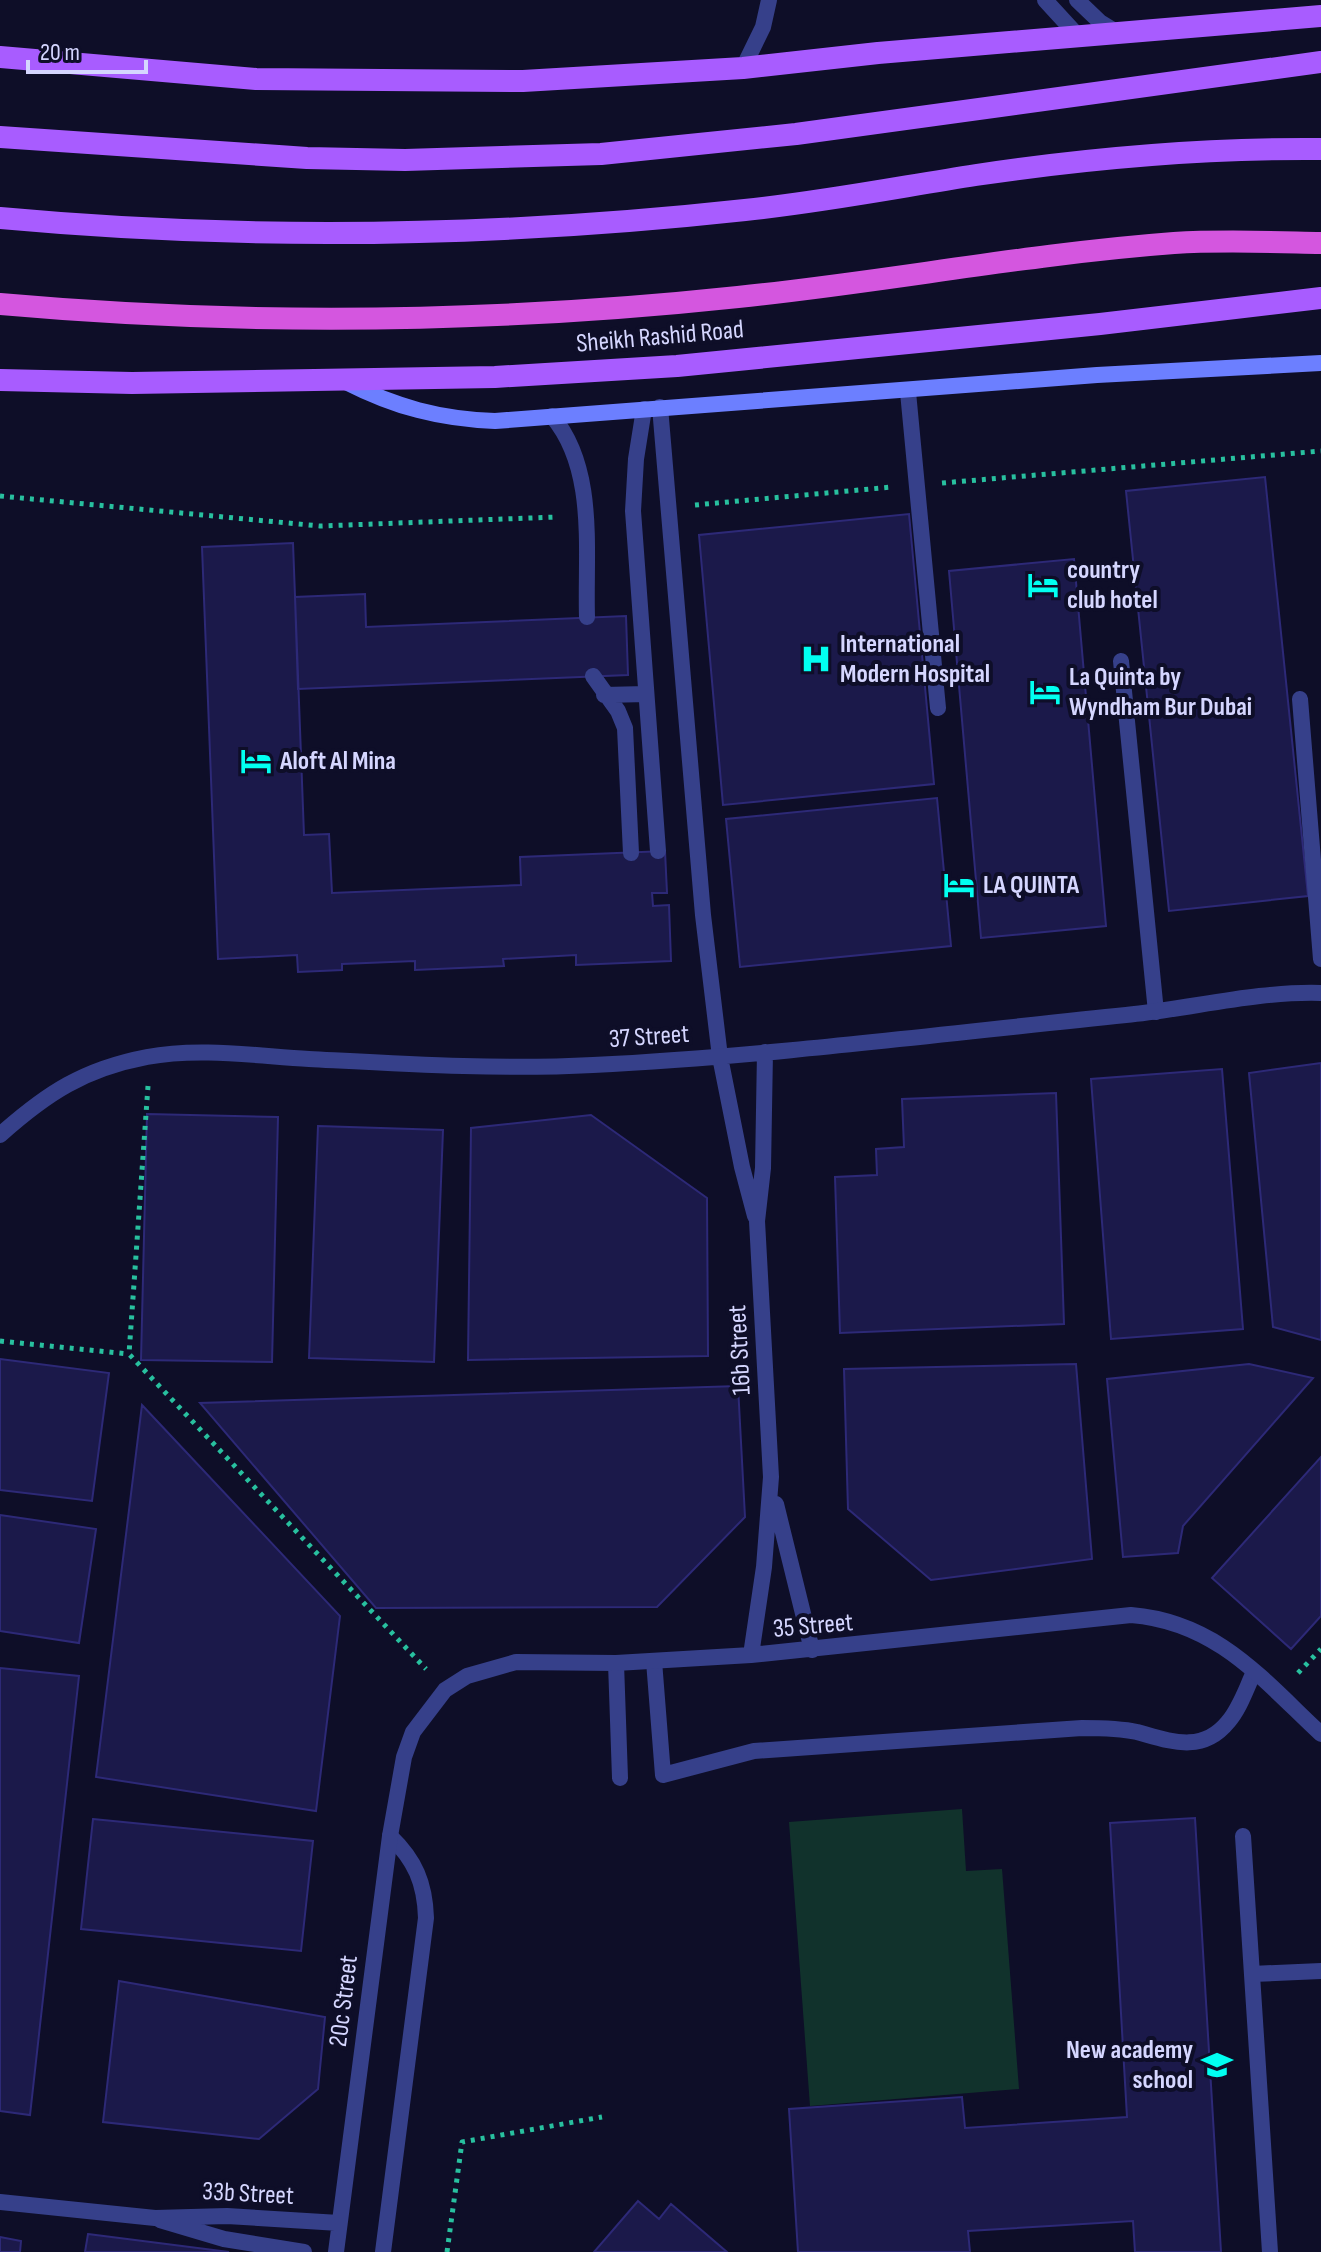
<svg xmlns="http://www.w3.org/2000/svg" width="1321" height="2252" font-family="'Sofia Sans Condensed',sans-serif">
<rect width="100%" height="100%" fill="#0e0e28"/>
<path fill="#11322c" d="M962,1809L966,1871L1002,1869L1019,2089L810,2106L789,1822Z"/>
<path fill="#1b194a" stroke="#2d2977" stroke-width="2" d="M1265,477L1308,896L1169,911L1126,491Z
M909,514L934,784L723,805L699,535Z
M293,543L304,835L329,834L332,893L521,885L520,857L665,851L667,893H652L653,906L669,905L671,961L576,965V955L503,959L504,966L415,970V961L342,964V970L298,972L297,955L218,959L202,547Z
M1074,559L1106,926L981,938L949,571Z
M365,594L366,627L626,616L628,675L298,689L295,597Z
M937,798L951,946L740,967L726,819Z
M1321,1063V1340L1273,1327L1249,1073Z
M1222,1069L1243,1329L1111,1339L1091,1079Z
M1056,1093L1064,1324L840,1333L835,1177L877,1175L876,1149L904,1147L902,1099Z
M147,1114L278,1117L272,1362L141,1360Z
M591,1115L707,1198L708,1356L468,1360L471,1128Z
M318,1126L443,1130L434,1362L309,1358Z
M0,1359L109,1373L92,1501L0,1490Z
M1076,1364L1092,1559L931,1580L848,1509L844,1369Z
M1249,1364L1313,1378L1183,1526L1178,1553L1123,1557L1107,1379Z
M738,1386L745,1517L657,1607L376,1608L200,1403Z
M142,1405L340,1616L316,1811L96,1777Z
M1321,1457V1616L1291,1649L1212,1578Z
M0,1515L96,1529L79,1643L0,1631Z
M0,1668L79,1676L30,2115L0,2111Z
M1195,1818L1221,2252H1135L1133,2221L968,2231L970,2252H798L789,2109L962,2097L965,2128L1127,2117L1110,1823Z
M93,1819L313,1841L301,1951L81,1929Z
M119,1981L325,2017L318,2089L259,2139L103,2122Z
M638,2201L659,2219L671,2204L727,2252H594Z
M88,2234L229,2252H85Z
M0,2237L21,2241L20,2252H0Z"/>
<g fill="none" stroke-linecap="round" stroke-linejoin="round">
<path stroke="#28c09f" stroke-width="5" stroke-dasharray="4 6" stroke-linecap="butt" d="M942,483L1321,451
M0,496L320,526L557,517
M695,505L892,487
M148,1086L129,1354L426,1669
M0,1341L129,1354
M1298,1673L1321,1649
M447,2252L462,2142L602,2117"/>
<path stroke="#36408a" stroke-width="16" d="M1045,0L1078,36
M1077,0L1100,22L1118,33
M743,68L763,27L769,0
M908,392L938,708
M660,407L703,915L720,1057
M644,409L636,459L633,511L658,851
M552,416C597,469 585,551 587,617
M1121,661L1156,1012
M593,676L618,711L625,728L631,853
M604,695L646,694
M1300,699L1321,959
M654,1661L663,1775L754,1751L1082,1728C1100,1728 1119,1728 1137,1732C1170,1741 1202,1754 1228,1722C1240,1708 1246,1689 1254,1672
M616,1663L620,1778
M1243,1836L1270,2252
M1252,1974L1321,1971
M383,2252L426,1918C425,1883 415,1860 390,1836"/>
<path stroke="#36408a" stroke-width="16" d="M720,1057L742,1167L755,1216
M0,1135C47,1093 84,1069 147,1057C199,1047 256,1056 309,1059C404,1064 498,1070 593,1065C771,1056 949,1033 1126,1015C1190,1009 1256,991 1321,993
M776,1504L812,1650
M751,1655L764,1567L771,1477L757,1221L763,1168L765,1052
M0,2202L155,2218L227,2216L339,2223
M160,2220L224,2239L304,2252
M336,2252L390,1836L404,1757L413,1732L445,1690L467,1676L516,1662L616,1663L751,1655L1131,1615C1217,1622 1262,1679 1321,1734"/>
<path stroke="#6c7fff" stroke-width="16" d="M346,382C395,407 440,419 495,421L1097,375L1321,363"/>
<path stroke="#a85cff" stroke-width="22" d="M0,57L256,79L523,81L743,68L878,53L1321,16
M0,137L307,158L405,160L601,154L796,134L1321,62
M0,218C248,241 498,237 745,210C823,202 899,187 976,175C1090,158 1206,148 1321,149
M0,380L132,383L495,377L677,366L1100,324L1321,298"/>
<path stroke="#d456df" stroke-width="22" d="M0,304C246,326 493,323 738,297C884,282 1028,254 1174,243C1223,240 1272,242 1321,243"/>
</g>
<defs>
<symbol id="hotel-bare" viewBox="-9 -9 18 18"><path d="M-6-4.5h1.5V1H6V5H4.5V3h-9V5H-6ZM-4 0a1.8 1.8 0 1 1 3.6 0ZM.5 0V-2.5h3Q6-2.5 6 0Z" fill="#01fff1" stroke="#0e0e28" stroke-width="2.5" paint-order="stroke"/></symbol>
<symbol id="hospital-bare" viewBox="-9 -9 18 18"><path d="M-5-5h3v3.5h4V-5h3V5h-3V1.5h-4V5h-3Z" fill="#01fff1" stroke="#0e0e28" stroke-width="2.5" paint-order="stroke"/></symbol>
<symbol id="school-bare" viewBox="-9 -9 18 18"><path d="M0-5L7-2L0 1L-7-2ZM-4 1L0 2.5L4 1V4Q0 6-4 4Z" fill="#01fff1" stroke="#0e0e28" stroke-width="2.5" paint-order="stroke"/></symbol>
</defs>
<g fill-rule="evenodd">
<use href="#hotel-bare" x="1021" y="563" width="44" height="44"/>
<use href="#hospital-bare" x="794" y="637" width="44" height="44"/>
<use href="#hotel-bare" x="1023" y="670" width="44" height="44"/>
<use href="#hotel-bare" x="234" y="739" width="44" height="44"/>
<use href="#hotel-bare" x="937" y="863" width="44" height="44"/>
<use href="#school-bare" x="1195" y="2043" width="44" height="44"/>
</g>
<g text-anchor="middle" dominant-baseline="central" stroke-width="8" stroke-linejoin="round" paint-order="stroke">
<g font-size="26" fill="#d5d6ff" stroke="#0e0e28">
<text transform="translate(660 337) rotate(-5)">Sheikh Rashid Road</text>
<text transform="translate(649 1037) rotate(-4)">37 Street</text>
<text transform="translate(740 1350) rotate(-93)">16b Street</text>
<text transform="translate(813 1626) rotate(-5)">35 Street</text>
<text transform="translate(344 2001) rotate(-83)">20c Street</text>
<text transform="translate(248 2194) rotate(3)">33b Street</text>
</g>
<g font-size="26" font-weight="bold" fill="#d5d6ff" stroke="#0e0e28" text-anchor="start">
<text x="1067" y="570">country<tspan x="1067" dy="30">club hotel</tspan></text>
<text x="840" y="644">International<tspan x="840" dy="30">Modern Hospital</tspan></text>
<text x="1069" y="677">La Quinta by<tspan x="1069" dy="30">Wyndham Bur Dubai</tspan></text>
<text x="280" y="761">Aloft Al Mina</text>
<text x="983" y="885">LA QUINTA</text>
<text x="1193" y="2050" text-anchor="end">New academy<tspan x="1193" dy="30">school</tspan></text>
</g>
</g>
<path d="M28 60v12h118v-12" fill="none" stroke="#d5d6ff" stroke-width="4"/>
<text x="40" y="60" font-size="24" fill="#d5d6ff" stroke="#0e0e28" stroke-width="6" paint-order="stroke">20 m</text>
</svg>
